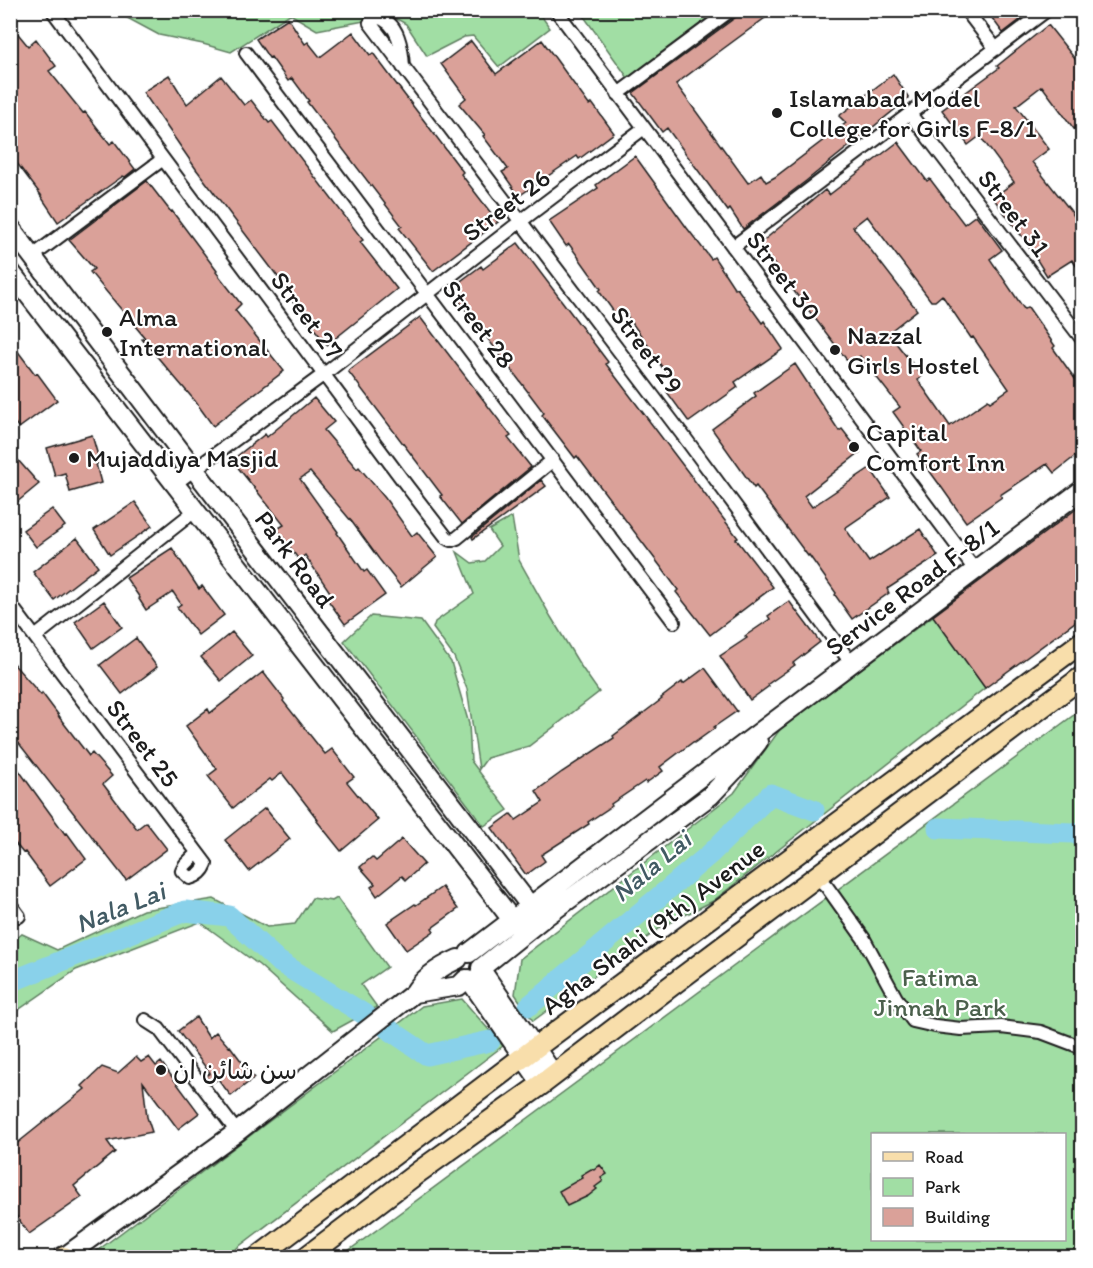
<svg xmlns="http://www.w3.org/2000/svg" width="1093" height="1268" font-family="Itim,'Playpen Sans Arabic',sans-serif">
<rect width="100%" height="100%" fill="#fff"/>
<filter id="ink" filterUnits="userSpaceOnUse"><feTurbulence type="fractalNoise" baseFrequency=".0167" numOctaves="2"/><feDisplacementMap in="SourceGraphic" scale="12" xChannelSelector="R" yChannelSelector="G"/><feConvolveMatrix kernelMatrix="1 2 1 2 8 2 1 2 1" color-interpolation-filters="sRGB"/></filter>
<g filter="url(#ink)">
<path fill="#a1dea4" stroke="#5e7d60" stroke-width="1.5" fill-rule="evenodd" d="M537,10L550,28L499,67L473,36L464,37L427,56L406,24L385,12L364,21L317,30L290,14L231,52L203,44L159,35L120,14L81,15L77,11Z
M580,11H717L628,78Z
M512,517L519,560L551,617L580,665L599,692L529,746L487,758L479,769L467,689L454,657L433,628L435,622L474,594L457,552L472,563L485,561L500,546L489,530Z
M371,616L421,621L451,662L469,724L471,761L508,810L484,826L344,641Z
M933,616L985,688L713,901L663,926L533,1021L515,994L520,959L734,793L781,728Z
M1082,709V1257H340ZM872,1134H1064V1240H872Z
M312,898L332,901L337,898L387,967L361,985L377,1007L333,1031L259,965L200,922L76,970L11,1015V943L22,934L57,950L143,910L214,899L267,927L295,924Z
M462,999L503,1046L225,1257H89L422,1006Z"/>
<g fill="none" stroke-linecap="round" stroke-linejoin="round">
<path stroke="#89d1ea" stroke-width="21" d="M938,828L1073,833L1082,836
M10,982L185,911L229,916L278,961L367,1016
M529,1006L710,854L771,794L814,810
M387,1028L427,1055L490,1041"/>
</g>
<path fill="#daa199" stroke="#1c1c1c" stroke-width="1.5" fill-rule="evenodd" d="M742,10H776L716,54L676,84L748,183L761,174L766,182L775,177L846,123L839,116L893,74L909,98L806,181L743,229L730,209L728,211L667,128L662,132L633,93L736,17Z
M986,10H1033L1003,33Z
M288,18L305,44L308,42L320,57L353,32L370,55L373,53L391,77L463,172L461,174L498,222L433,271L399,228L402,226L307,102L309,101L292,78L288,81L271,57L269,58L256,39Z
M10,24L28,46L36,39L56,66L49,71L83,113L85,112L110,144L114,141L135,169L125,177L123,176L58,222L40,195H41L10,154Z
M1048,25L1083,69V123L1074,129L1042,86L1016,106L1049,149L1032,162L1070,210L1083,229V275L1072,260L1047,276L1024,239L993,198L1014,182L980,136L968,145L942,110L999,68L997,66Z
M542,40L589,105L592,103L614,133L579,159L577,156L519,196L502,172L508,169L483,136L485,135L459,104L466,98L441,64L471,41L496,74Z
M169,75L187,104L221,76L244,105L251,100L269,123L272,121L363,240L360,242L397,289L327,345L293,302L296,301L278,277L196,169L143,92Z
M898,142L927,181L930,179L964,224L976,215L1002,250L990,259L1024,309L1028,307L1055,346L1053,348L1083,390V450L1054,473L1047,464L1000,495L1002,497L966,522L942,488L917,454L921,451L893,412L900,407L860,356L850,364L790,286L791,285L758,245L825,190L829,195ZM867,216L931,301H935L942,295L971,338L973,337L1009,389L990,402L988,400L950,426L918,380L922,376L888,333L917,310L853,227Z
M635,156L687,228L711,259L714,257L735,289L737,288L762,323L764,321L783,349L735,382L738,387L689,422L667,392L675,386L651,351H652L623,310L616,315L599,291L601,289L569,244L566,246L549,221L598,188L596,185Z
M147,181L171,212L172,211L217,271L216,272L241,304L235,310L284,371L213,426L195,401L142,339L145,338L90,272L94,269L69,240Z
M518,243L608,362L606,364L738,538L736,539L773,587L710,635L676,592L678,590L661,567L577,456L575,458L542,415L544,413L450,289L481,266L483,269Z
M420,317L511,436L508,438L531,467L462,524L440,496L442,495L348,371Z
M10,341L35,374L37,373L57,400L19,428L10,417Z
M795,364L839,431L842,429L860,452L804,496L812,507L870,468L890,497L845,528L869,562L920,529L938,556L887,589L889,593L852,619L835,595L836,593L809,555L808,556L756,486L754,488L712,429L756,396L754,393Z
M314,398L334,422L324,430L357,469L359,467L385,498L412,536L417,532L437,557L401,587L379,559L352,522L310,472L300,479L338,532L337,533L364,572L367,570L385,595L345,624L327,599L332,595L305,555L299,560L277,529L284,525L232,460L265,434L267,437Z
M92,435L100,463L96,464L101,483L70,492L65,473L55,476L47,448Z
M10,451L39,484L10,508Z
M541,480L546,486L473,539L472,537Z
M135,502L152,526L110,555L94,530Z
M1083,504V616L985,688L933,616Z
M52,509L65,526L36,547L23,530Z
M77,538L98,566L54,600L33,572Z
M172,548L199,589L202,586L224,615L198,635L177,607L181,604L173,592L146,610L139,599L140,598L126,578Z
M104,601L122,627L93,648L75,622Z
M789,601L820,642L793,663L795,665L768,684L769,686L750,700L720,656L747,638L745,636L770,619L768,616Z
M232,632L252,656L221,681L201,657Z
M136,638L157,667L122,694L100,665Z
M10,660L41,695L42,693L60,717H59L89,756L92,753L112,776L103,784L137,829L146,822L167,849L126,880L10,732Z
M705,668L737,711L714,727L715,728L694,743L693,742L660,767L663,771L646,783L645,781L611,804L612,806L588,822L589,824L541,855L545,861L526,875L492,828L511,814L516,820L543,802L536,791L562,772L614,738L613,736L662,699L661,698L682,682L683,684Z
M263,672L284,699L283,701L325,754L332,749L354,777L347,782L378,820L341,851L317,821L318,820L282,773L272,781L270,779L233,808L208,776L217,769L186,726L208,709L210,713Z
M10,758L65,834L67,833L86,859L50,886L25,852L23,853L10,837Z
M265,808L290,839L249,871L225,840Z
M402,839L424,864L406,880L402,876L377,896L371,887L375,884L360,867L372,857L376,861Z
M442,887L458,909L432,928L434,931L406,950L387,923L415,904L416,905Z
M196,1017L209,1038L216,1032L229,1047L230,1046L254,1078L231,1096L218,1079L211,1084L205,1076L210,1073L178,1031Z
M136,1057L141,1062L149,1057L156,1066L161,1062L199,1113L178,1129L143,1082L147,1117L152,1132L107,1141L115,1152L74,1186L82,1197L29,1234L10,1207V1149L85,1089L82,1086L102,1067L118,1073Z
M600,1165L607,1174L601,1178L603,1181L595,1187L597,1189L588,1196L567,1206L559,1191L582,1178L581,1175L591,1169L594,1170Z"/>
<g fill="none" stroke-linecap="round" stroke-linejoin="round">
<defs>
<path id="street" d="M52,10L407,486L447,538L452,540L457,538L553,460
M556,10L975,570
M966,10L996,49
M1079,10L1082,15
M246,53L674,622
M403,67C402,49 399,21 376,17L370,23L685,438L852,664
M618,94L731,10
M910,114L1082,339
M733,247L1047,10
M33,256L163,159
M176,483L323,375L521,221L644,128
M10,604L206,864C203,872 198,876 190,878L182,871L185,865L196,854
M35,637L196,510
M817,877L827,887L864,939L896,998L913,1021L935,1026L961,1029L1001,1027L1041,1032L1078,1046H1082
M10,904L19,916
M145,1020L159,1029L237,1132"/>
<path id="secondary" d="M10,227L194,469L541,920
M10,271L523,934
M469,953L704,774L1082,490
M481,968L541,920L710,796L743,761L758,742
M481,970L554,1075
M469,979L542,1084
M414,993L459,986L466,979
M63,1258L237,1132L414,993C423,978 442,966 458,959"/>
<path id="primary" d="M63,1258L64,1257
M257,1258L535,1048L1082,642
M305,1258L420,1171L542,1084L676,982L1082,677"/>
</defs>
<use href="#street" stroke="#1c1c1c" stroke-width="16"/>
<use href="#secondary" stroke="#1c1c1c" stroke-width="22"/>
<use href="#primary" stroke="#1c1c1c" stroke-width="24"/>
<use href="#street" stroke="#fff" stroke-width="12"/>
<use href="#secondary" stroke="#fff" stroke-width="18"/>
<use href="#primary" stroke="#f8deab" stroke-width="20"/>
</g>
</g>
<g fill="#1c1c1c" stroke="#fff" stroke-width="2">
<circle cx="777" cy="113" r="6"/>
<circle cx="107" cy="332" r="6"/>
<circle cx="835" cy="350" r="6"/>
<circle cx="854" cy="447" r="6"/>
<circle cx="74" cy="458" r="6"/>
<circle cx="161" cy="1070" r="6"/>
</g>
<g text-anchor="middle" dominant-baseline="central" stroke-width="4.5" stroke-linejoin="round" paint-order="stroke">
<g font-size="26" fill="#1c1c1c" stroke="#fff" text-anchor="start">
<text x="789" y="98">Islamabad Model<tspan x="789" dy="30">College for Girls F-8/1</tspan></text>
<text x="119" y="317">Alma<tspan x="119" dy="30">International</tspan></text>
<text x="847" y="335">Nazzal<tspan x="847" dy="30">Girls Hostel</tspan></text>
<text x="866" y="432">Capital<tspan x="866" dy="30">Comfort Inn</tspan></text>
<text x="86" y="458">Mujaddiya Masjid</text>
<text x="173" y="1070">سن شائن ان</text>
</g>
<g font-size="26" fill="#1c1c1c" stroke="#fff">
<text transform="translate(506 205) rotate(-37)">Street 26</text>
<text transform="translate(1014 213) rotate(53)">Street 31</text>
<text transform="translate(784 276) rotate(53)">Street 30</text>
<text transform="translate(307 315) rotate(53)">Street 27</text>
<text transform="translate(479 324) rotate(53)">Street 28</text>
<text transform="translate(647 350) rotate(53)">Street 29</text>
<text transform="translate(295 559) rotate(53)">Park Road</text>
<text transform="translate(912 587) rotate(-37)">Service Road F-8/1</text>
<text transform="translate(143 743) rotate(53)">Street 25</text>
<text transform="translate(653 927) rotate(-37)">Agha Shahi (9th) Avenue</text>
</g>
<g font-size="26" fill="#4b604c" stroke="#fff">
<text x="940" y="977">Fatima<tspan x="940" dy="30">Jinnah Park</tspan></text>
</g>
<g font-size="27" font-style="italic" fill="#425b64" stroke="#fff">
<text transform="translate(651 866) rotate(-40)">Nala Lai</text>
<text transform="translate(120 907) rotate(-22)">Nala Lai</text>
</g>
</g>
<rect width="1093" height="1268" fill="none" stroke="#fff" stroke-width="36"/>
<rect x="18" y="18" width="1057" height="1232" fill="none" stroke="#1c1c1c" stroke-width="2" filter="url(#ink)"/>
<rect x="871" y="1133" width="195" height="108" fill="#ffffff" stroke="#a4a4a4" stroke-width="1.5"/>
<rect x="883" y="1152" width="30" height="9" fill="#f8deab" stroke="#a4a4a4" stroke-width="1.5"/>
<text x="925" y="1163" font-size="18" fill="#1c1c1c">Road</text>
<rect x="883" y="1178" width="30" height="18" fill="#a1dea4" stroke="#a4a4a4" stroke-width="1.5"/>
<text x="925" y="1193" font-size="18" fill="#1c1c1c">Park</text>
<rect x="883" y="1208" width="30" height="18" fill="#daa199" stroke="#a4a4a4" stroke-width="1.5"/>
<text x="925" y="1223" font-size="18" fill="#1c1c1c">Building</text>
</svg>
